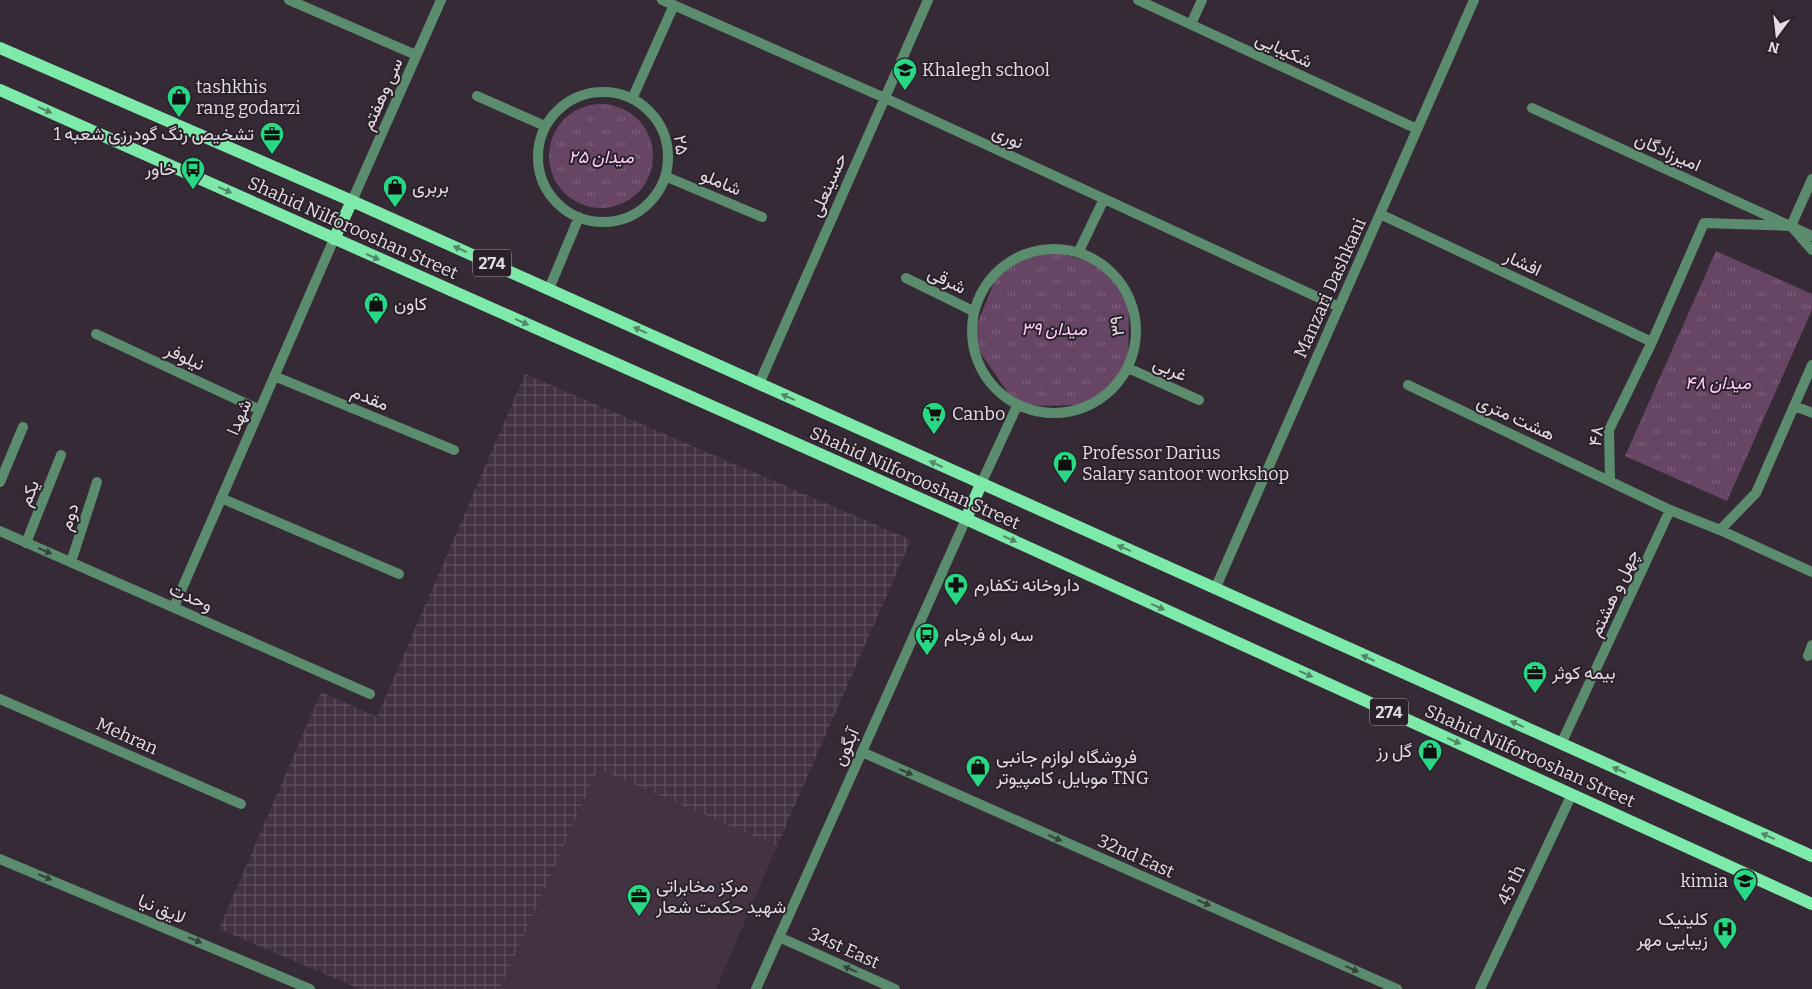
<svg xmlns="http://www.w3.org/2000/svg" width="1812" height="989" font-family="Bitter,Vazirmatn,serif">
<defs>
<pattern id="industrial-grid" width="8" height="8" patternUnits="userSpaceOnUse" patternTransform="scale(1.25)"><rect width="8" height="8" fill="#433342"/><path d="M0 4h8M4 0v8" fill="none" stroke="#5e505d"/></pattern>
<pattern id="grass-tufts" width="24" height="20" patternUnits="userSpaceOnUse" patternTransform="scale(1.25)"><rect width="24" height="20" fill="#674565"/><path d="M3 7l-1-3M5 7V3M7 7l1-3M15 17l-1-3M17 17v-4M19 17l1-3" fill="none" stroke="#7d5f7b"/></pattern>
</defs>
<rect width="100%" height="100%" fill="#352a35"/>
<path fill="#433342" d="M598,769L777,846L716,989H500Z"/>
<path fill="url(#industrial-grid)" d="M525,374L911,540L777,846L598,769L500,989H360L219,929L321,692L377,717Z"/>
<path fill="url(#grass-tufts)" d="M549 156a52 52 0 1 1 104 0a52 52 0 1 1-104 0Z
M1046,249L1100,265L1129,296L1128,368L1093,405L1017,406L971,339L1000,268Z
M1716,251L1812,294V310L1727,501L1625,456Z"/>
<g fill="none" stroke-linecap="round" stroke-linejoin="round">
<path stroke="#5a8c6d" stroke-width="10" d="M289,0L416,55
M662,0L885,98L1339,307
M1138,0L1417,129
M1191,24L1202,0
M538 157a65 65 0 1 1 130 0a65 65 0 1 1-130 0Z
M477,96L545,126
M632,99L674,5
M1532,108L1812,236
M667,177L762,217
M352,201L441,0
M1380,214L1652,342
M1791,226L1812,179
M972 331a82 82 0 1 1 164 0a82 82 0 1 1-164 0Z
M1079,251L1104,199
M906,278L973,311
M549,289L579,217
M96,334L260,410
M1128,368L1199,400
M274,376L454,450
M759,384L928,0
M1408,385L1670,510L1720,530L1756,493L1812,365
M1795,406L1812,413
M1610,479L1609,430L1652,342L1704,223L1791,226L1812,250
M0,482L23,427
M981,484L1017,406
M221,498L399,574
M1720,530L1812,572
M0,531L370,694
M26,543L61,455
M71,562L97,482
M1215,589L1474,0
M174,607L334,239
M1808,656L1812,645
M0,699L241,804
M1561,744L1670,510
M862,752L1397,989
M0,859L310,989
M779,937L895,989
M756,989L966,519
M1480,989L1572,794"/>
<path stroke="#7eeaaa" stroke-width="12" d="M0,48L352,201L1812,856
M0,90L966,519L1812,904
M334,239L352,201
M966,519L981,484"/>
</g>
<defs><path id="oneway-solid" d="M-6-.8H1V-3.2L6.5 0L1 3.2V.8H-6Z" transform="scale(1.25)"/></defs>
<g fill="#54866a">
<use href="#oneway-solid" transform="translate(45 110) rotate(24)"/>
<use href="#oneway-solid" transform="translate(225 190) rotate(24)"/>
<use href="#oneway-solid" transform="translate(460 249) rotate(-156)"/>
<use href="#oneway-solid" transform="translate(373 257) rotate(24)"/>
<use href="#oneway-solid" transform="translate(522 322) rotate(24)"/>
<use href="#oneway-solid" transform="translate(640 330) rotate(-156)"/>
<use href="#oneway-solid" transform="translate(788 397) rotate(-156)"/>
<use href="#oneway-solid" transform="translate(936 464) rotate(-156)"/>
<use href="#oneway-solid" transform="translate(1010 539) rotate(24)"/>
<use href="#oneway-solid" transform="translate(1124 548) rotate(-156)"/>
<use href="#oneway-solid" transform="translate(1158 607) rotate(24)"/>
<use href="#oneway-solid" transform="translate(1368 658) rotate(-156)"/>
<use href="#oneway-solid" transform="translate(1306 674) rotate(24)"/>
<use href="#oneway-solid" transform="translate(1517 724) rotate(-156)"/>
<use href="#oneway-solid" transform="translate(1454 741) rotate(24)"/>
<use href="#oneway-solid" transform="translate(1619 770) rotate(-156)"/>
<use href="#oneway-solid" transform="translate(1768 836) rotate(-156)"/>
</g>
<g fill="#39413f">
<use href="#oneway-solid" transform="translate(45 551) rotate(24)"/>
<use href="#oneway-solid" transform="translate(906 772) rotate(24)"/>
<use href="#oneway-solid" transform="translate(1055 838) rotate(24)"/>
<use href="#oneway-solid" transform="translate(45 877) rotate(23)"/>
<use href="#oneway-solid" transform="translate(1204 903) rotate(24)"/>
<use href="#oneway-solid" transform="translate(195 940) rotate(23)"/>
<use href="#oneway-solid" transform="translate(850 969) rotate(-156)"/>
<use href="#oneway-solid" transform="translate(1352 969) rotate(24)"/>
</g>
<defs>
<symbol id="school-pin" viewBox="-11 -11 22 30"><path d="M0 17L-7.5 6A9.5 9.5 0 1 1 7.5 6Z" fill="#27d885" stroke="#2b212b"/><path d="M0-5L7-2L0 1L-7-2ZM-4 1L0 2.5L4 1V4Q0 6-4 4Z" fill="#111"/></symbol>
<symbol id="shop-pin" viewBox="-11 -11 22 30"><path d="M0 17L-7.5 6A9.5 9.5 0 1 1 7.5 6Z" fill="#27d885" stroke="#2b212b"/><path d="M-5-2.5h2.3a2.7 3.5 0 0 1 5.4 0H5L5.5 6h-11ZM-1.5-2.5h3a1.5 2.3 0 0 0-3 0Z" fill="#111"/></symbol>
<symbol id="office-pin" viewBox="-11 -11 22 30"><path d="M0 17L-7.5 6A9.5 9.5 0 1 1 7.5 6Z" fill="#27d885" stroke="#2b212b"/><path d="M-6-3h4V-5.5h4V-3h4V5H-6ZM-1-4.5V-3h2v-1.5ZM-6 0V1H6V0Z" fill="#111"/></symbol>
<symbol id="bus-pin" viewBox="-11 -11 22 30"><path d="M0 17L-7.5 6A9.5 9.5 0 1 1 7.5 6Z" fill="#27d885" stroke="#2b212b"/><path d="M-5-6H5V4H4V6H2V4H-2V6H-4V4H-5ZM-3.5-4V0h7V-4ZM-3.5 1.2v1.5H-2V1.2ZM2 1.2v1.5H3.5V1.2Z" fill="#111"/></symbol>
<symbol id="supermarket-pin" viewBox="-11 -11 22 30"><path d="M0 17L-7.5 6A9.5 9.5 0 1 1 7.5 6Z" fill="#27d885" stroke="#2b212b"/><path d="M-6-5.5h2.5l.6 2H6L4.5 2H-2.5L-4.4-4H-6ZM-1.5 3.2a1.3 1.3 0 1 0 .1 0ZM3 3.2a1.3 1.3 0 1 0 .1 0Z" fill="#111"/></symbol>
<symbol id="pharmacy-pin" viewBox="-11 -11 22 30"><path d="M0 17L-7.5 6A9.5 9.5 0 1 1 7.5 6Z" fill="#27d885" stroke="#2b212b"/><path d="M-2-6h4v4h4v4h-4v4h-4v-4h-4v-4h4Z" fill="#111"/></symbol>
<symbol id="hospital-pin" viewBox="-11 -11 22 30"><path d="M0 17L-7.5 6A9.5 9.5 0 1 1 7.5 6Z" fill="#27d885" stroke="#2b212b"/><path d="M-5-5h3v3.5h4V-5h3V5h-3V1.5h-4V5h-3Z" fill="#111"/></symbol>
</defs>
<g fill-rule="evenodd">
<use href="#school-pin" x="891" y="56" width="28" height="38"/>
<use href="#shop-pin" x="165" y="83" width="28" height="38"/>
<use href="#office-pin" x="258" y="120" width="28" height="38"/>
<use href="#bus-pin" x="179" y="155" width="28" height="38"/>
<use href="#shop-pin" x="381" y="173" width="28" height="38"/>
<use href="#shop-pin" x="362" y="290" width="28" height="38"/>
<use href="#supermarket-pin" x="920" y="400" width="28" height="38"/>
<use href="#shop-pin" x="1051" y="449" width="28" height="38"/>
<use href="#pharmacy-pin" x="942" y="571" width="28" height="38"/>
<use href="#bus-pin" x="913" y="621" width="28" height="38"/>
<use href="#office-pin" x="1521" y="659" width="28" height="38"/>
<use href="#shop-pin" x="1416" y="737" width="28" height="38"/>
<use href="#shop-pin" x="964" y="753" width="28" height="38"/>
<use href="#school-pin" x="1731" y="867" width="28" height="38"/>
<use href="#office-pin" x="625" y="882" width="28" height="38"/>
<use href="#hospital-pin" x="1711" y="915" width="28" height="38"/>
</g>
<g text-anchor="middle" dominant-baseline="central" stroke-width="4" stroke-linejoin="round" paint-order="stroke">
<g fill="#2b212b" stroke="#ada5ac" stroke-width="1">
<rect x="473" y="249.5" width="38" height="27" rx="4"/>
<rect x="1370" y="698.5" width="38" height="27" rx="4"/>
</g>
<g font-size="16" font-weight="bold" fill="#e5dde4">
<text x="492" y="263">274</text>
<text x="1389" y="712">274</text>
</g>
<g font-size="18" fill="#e5dde4" stroke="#2b212b">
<text transform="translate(1284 50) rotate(25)">شکیبایی</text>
<text transform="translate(382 94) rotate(-66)">سی وهفتم</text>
<text transform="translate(1008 137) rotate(25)">نوری</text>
<text transform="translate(681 145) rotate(82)">۲۵</text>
<text transform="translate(1668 152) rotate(24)">امیرزادگان</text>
<text transform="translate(721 182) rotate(23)">شاملو</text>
<text transform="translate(828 185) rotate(-66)">حسینعلی</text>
<text transform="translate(353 228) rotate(24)">Shahid Nilforooshan Street</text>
<text transform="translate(1523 263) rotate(25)">افشار</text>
<text transform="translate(947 280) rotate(26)">شرقی</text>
<text transform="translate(1330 288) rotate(-66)">Manzari Dashkani</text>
<text transform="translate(1117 326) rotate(-97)">۳۹</text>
<text transform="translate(185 357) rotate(25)">نیلوفر</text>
<text transform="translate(1170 369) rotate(24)">غربی</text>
<text transform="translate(370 398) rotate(22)">مقدم</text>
<text transform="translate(239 417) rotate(-67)">شهدا</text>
<text transform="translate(1516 418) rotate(25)">هشت متری</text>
<text transform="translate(1596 436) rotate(-83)">۴۸</text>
<text transform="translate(915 478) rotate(24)">Shahid Nilforooshan Street</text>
<text transform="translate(29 493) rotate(-68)">یکم</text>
<text transform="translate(69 517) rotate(-72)">دوم</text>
<text transform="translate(1614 593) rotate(-65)">چهل و هشتم</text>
<text transform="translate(191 597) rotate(24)">وحدت</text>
<text transform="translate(127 736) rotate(24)">Mehran</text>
<text transform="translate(846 747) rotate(-66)">آبگون</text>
<text transform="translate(1530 756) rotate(24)">Shahid Nilforooshan Street</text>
<text transform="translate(1136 856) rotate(24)">32nd East</text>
<text transform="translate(1511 885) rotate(-65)">45 th</text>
<text transform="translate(162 909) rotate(23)">لایق نیا</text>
<text transform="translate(844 948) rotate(24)">34st East</text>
</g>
<g font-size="18" fill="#e5dde4" stroke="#2b212b" text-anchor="start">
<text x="922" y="70">Khalegh school</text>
<text x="196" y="87">tashkhis<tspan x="196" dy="21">rang godarzi</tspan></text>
<text x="254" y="134" text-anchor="end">تشخیص رنگ گودرزی شعبه 1</text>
<text x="176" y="169" text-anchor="end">خاور</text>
<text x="412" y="187">بربری</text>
<text x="394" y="304">کاون</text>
<text x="952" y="414">Canbo</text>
<text x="1082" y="453">Professor Darius<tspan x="1082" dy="21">Salary santoor workshop</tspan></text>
<text x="974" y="585">داروخانه تکفارم</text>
<text x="944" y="635">سه راه فرجام</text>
<text x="1552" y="673">بیمه کوثر</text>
<text x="1412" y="751" text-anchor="end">گل رز</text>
<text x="996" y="757">فروشگاه لوازم جانبی<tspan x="996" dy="21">موبایل، کامپيوتر TNG</tspan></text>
<text x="1728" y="881" text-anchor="end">kimia</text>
<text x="656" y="886">مرکز مخابراتی<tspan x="656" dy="21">شهید حکمت شعار</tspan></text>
<text x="1708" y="919" text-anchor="end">کلینیک<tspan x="1708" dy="21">زیبایی مهر</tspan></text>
</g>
<g font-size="18" font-style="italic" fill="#ffd0fc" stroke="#2b212b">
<text x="601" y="157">میدان ۲۵</text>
<text x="1054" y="329">میدان ۳۹</text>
<text x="1718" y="383">میدان ۴۸</text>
</g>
</g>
<g transform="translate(1777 35) rotate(195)" stroke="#2b212b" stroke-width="4" paint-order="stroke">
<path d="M0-4L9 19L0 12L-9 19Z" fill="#e5dde4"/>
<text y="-8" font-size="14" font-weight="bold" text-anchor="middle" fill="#e5dde4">N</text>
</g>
</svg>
